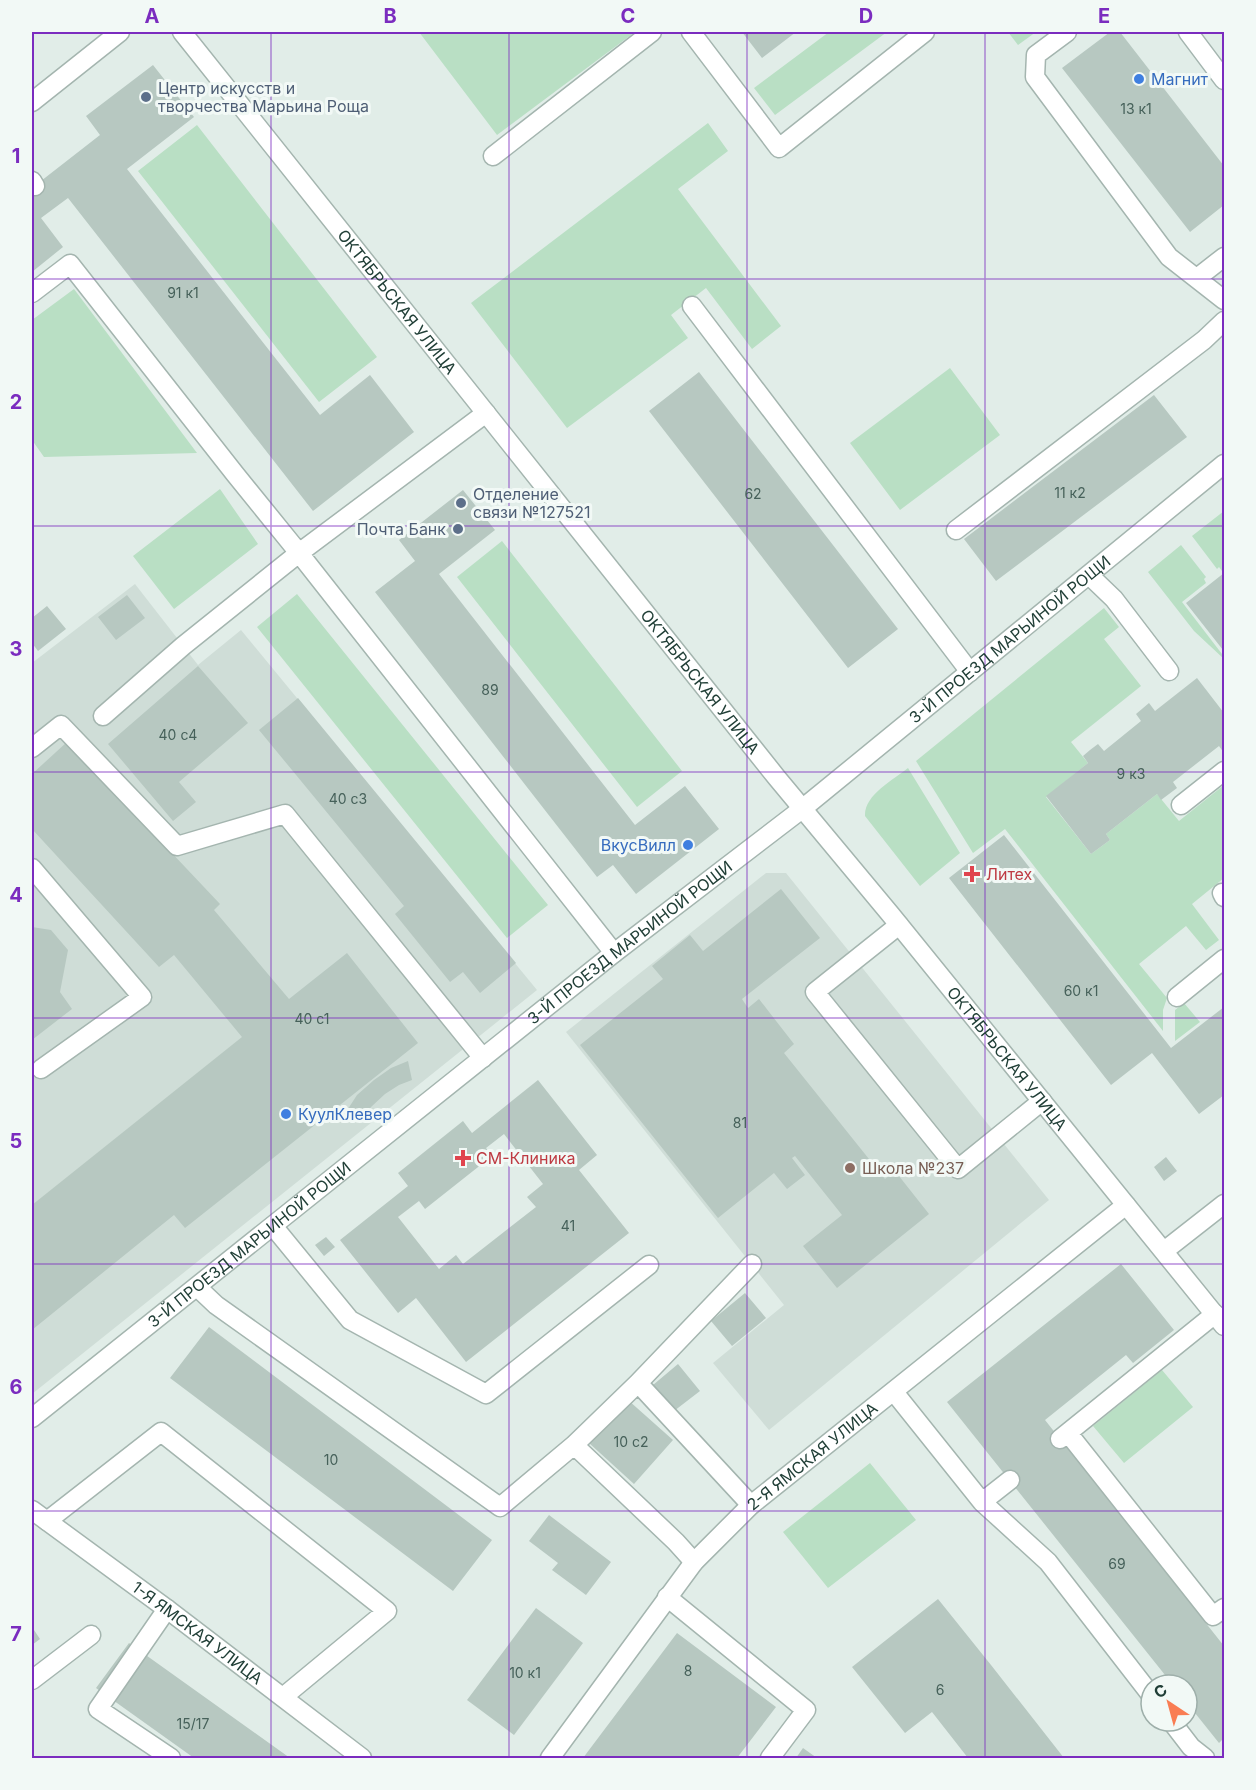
<svg xmlns="http://www.w3.org/2000/svg" width="1256" height="1790" font-family="Inter,sans-serif">
<rect width="100%" height="100%" fill="#e1ede8"/>
<path fill="#cfddd7" d="M135,584L198,665L241,630L537,990L32,1394V663Z
M766,873H786L1049,1200L769,1430L713,1363L784,1305L566,1032Z"/>
<path fill="#b9dfc4" d="M419,32H635L497,135Z
M829,32H887L775,115L754,88Z
M1008,32H1036L1018,45Z
M708,123L728,151L678,189L781,326L752,349L706,288L671,315L688,338L567,428L471,303Z
M197,125L377,357L319,402L138,171Z
M74,289L197,453L44,457L32,440V320Z
M950,368L1000,435L900,510L850,443Z
M220,489L258,544L174,609L133,556Z
M1224,511V569L1222,571L1219,567L1217,569L1192,536Z
M502,541L682,771L637,807L457,577Z
M1181,545L1206,577L1204,579L1206,583L1182,602L1222,654L1224,652V659L1194,631L1148,572Z
M297,594L548,905L507,938L257,627Z
M1104,608L1119,627L1104,639L1141,686L1071,742L1088,763L1046,797L1091,854L1110,840L1106,834L1157,794L1179,821L1224,785V878L1192,904L1219,940L1206,950L1186,926L1139,964L1167,998L1163,1010V1031L1005,829L973,853L916,761Z
M908,768L960,853L920,886L865,816C864,795 893,780 908,768Z
M1184,1003L1200,1022L1175,1041V1010Z
M1162,1370L1193,1407L1124,1463L1093,1426Z
M870,1463L916,1520L828,1588L783,1532Z"/>
<path fill="#b7c8c1" fill-rule="evenodd" d="M742,32H796L762,58Z
M1110,32H1120L1224,166V205L1190,232L1062,68Z
M153,65L194,117L127,169L320,415L370,375L414,432L313,511L68,198L41,218L63,247L32,272V188L100,135L86,116Z
M699,372L898,629L848,668L649,411Z
M1154,395L1187,437L996,581L964,539Z
M463,490L495,530L439,574L635,825L685,786L719,829L636,894L613,865L597,877L375,592L415,561L399,540Z
M1224,573V649L1223,650L1186,603Z
M127,595L145,618L116,640L98,617Z
M47,606L66,629L38,651L32,643V618Z
M198,666L248,723L179,782L196,802L173,821L108,744Z
M1197,678L1224,713V753L1219,746L1173,782L1177,788L1161,800L1157,794L1106,834L1110,840L1091,854L1046,796L1088,763L1083,756L1090,750L1098,744L1104,751L1141,721L1136,714L1149,703L1155,711Z
M298,698L516,963L480,993L463,972L450,982L395,914L404,906L259,730Z
M67,742L220,904L214,910L289,999L347,953L418,1043L185,1228L174,1215L32,1330V1205L242,1037L174,955L159,967L32,829V774Z
M1004,835L1171,1048L1224,1007V1095L1199,1114L1152,1053L1111,1085L949,878Z
M781,889L820,938L742,999L748,1008L759,999L794,1044L784,1053L885,1179L895,1171L929,1214L837,1288L803,1246L842,1215L795,1156L792,1158L805,1175L787,1189L774,1173L718,1218L580,1045L663,979L652,966L690,935L703,951Z
M32,927L51,930L68,950L60,992L72,1009L32,1040Z
M408,1061L412,1080L399,1085L385,1094L371,1107L364,1119L346,1112L357,1095L374,1080L391,1068Z
M538,1080L597,1155L579,1170L629,1233L466,1362L416,1298L398,1313L340,1240L408,1186L398,1173L463,1121L472,1133ZM504,1134L543,1184L527,1197L536,1207L463,1264L456,1255L439,1269L398,1217L419,1201L425,1209L492,1156L486,1148Z
M1166,1157L1177,1171L1164,1181L1154,1167Z
M326,1237L335,1247L324,1256L315,1245Z
M1121,1264L1174,1330L1133,1363L1126,1355L1045,1420L1224,1646V1738L1219,1743L1187,1703V1685H1173L947,1402Z
M745,1293L766,1318L732,1346L711,1321Z
M209,1327L492,1540L453,1591L170,1378Z
M678,1364L700,1391L674,1411L653,1385Z
M628,1400L673,1440L634,1484L589,1443Z
M549,1515L611,1562L586,1595L552,1570L558,1563L529,1541Z
M938,1599L991,1665L1064,1758H968L932,1712L905,1733L852,1667Z
M536,1608L583,1643L514,1735L467,1700Z
M32,1627L40,1639L32,1645Z
M677,1633L776,1707L737,1758H583Z
M129,1643L290,1758H194L96,1688Z
M803,1748L817,1758H796Z"/>
<g fill="none" stroke-linecap="round" stroke-linejoin="round">
<defs>
<path id="service" d="M691,32L779,148L925,32
M1067,32L1036,55L1035,77L1169,257L1224,300
M1188,32L1224,80
M493,156L652,32
M32,181L35,186
M1197,278L1224,257
M32,293L70,264L235,474L299,553L183,646L103,716
M692,306L970,672
M486,413L299,553L614,953
M956,530L1204,340L1224,321
M1089,575L1114,599L1169,671
M32,748L61,725L177,846L285,814L483,1058
M1181,805L1224,771
M32,868L142,997L41,1069
M1222,893L1224,897
M899,925L815,992L958,1169L1042,1101
M1177,997L1224,959
M273,1226L350,1320L486,1394L649,1265
M1164,1251L1224,1204
M197,1287L216,1305L500,1507L574,1445L638,1383L751,1505
M638,1383L752,1264
M894,1392L982,1502L1010,1480
M1068,1433L1213,1616L1224,1608
M1060,1439L1215,1314
M574,1445L676,1542L694,1562
M982,1502L1048,1562L1151,1695
M47,1521L161,1432L387,1611L283,1697
M667,1597L806,1710L770,1758
M167,1609L98,1709L171,1758
M32,1680L91,1635
M1171,1721L1191,1747L1205,1758"/>
<g id="minor">
<path id="s1" d="M32,1510L167,1609L362,1758"/>
<path id="s2" d="M550,1758L694,1562L751,1505L1126,1205"/>
</g>
<g id="tertiary">
<path id="s3" d="M182,32L777,778L891,915L1224,1326"/>
<path d="M32,102L120,32"/>
<path id="s4" d="M32,1418L614,953L802,809L1224,464"/>
</g>
</defs>
<use href="#service" stroke="#a4b5af" stroke-width="21"/>
<use href="#minor" stroke="#a4b5af" stroke-width="21"/>
<use href="#tertiary" stroke="#a4b5af" stroke-width="21"/>
<use href="#service" stroke="#fff" stroke-width="18"/>
<use href="#minor" stroke="#fff" stroke-width="18"/>
<use href="#tertiary" stroke="#fff" stroke-width="18"/>
</g>
<path fill="none" stroke="#7b2cbf" stroke-width="1.5" stroke-opacity="0.55" d="M271,32V1758M509,32V1758M747,32V1758M985,32V1758M32,279H1224M32,526H1224M32,772H1224M32,1018H1224M32,1264H1224M32,1511H1224"/>
<g fill="#3f7fe0" stroke="#f2f9f6" stroke-width="2">
<circle cx="1139" cy="79" r="6"/>
<circle cx="688" cy="845" r="6"/>
<circle cx="286" cy="1114" r="6"/>
</g>
<g fill="#5c6f8a" stroke="#f2f9f6" stroke-width="2">
<circle cx="146" cy="97" r="6"/>
<circle cx="461" cy="503" r="6"/>
<circle cx="458" cy="529" r="6"/>
</g>
<g fill="#e0444e" stroke="#f2f9f6" stroke-width="2">
<path d="M969 865h6v6h6v6h-6v6h-6v-6h-6v-6h6z"/>
<path d="M460 1149h6v6h6v6h-6v6h-6v-6h-6v-6h6z"/>
</g>
<circle fill="#8d6e63" stroke="#f2f9f6" stroke-width="2" cx="850" cy="1168" r="6"/>
<g text-anchor="middle" dominant-baseline="central" stroke-width="6" stroke-linejoin="round" paint-order="stroke">
<g font-size="14" fill="#46615a">
<text x="1136" y="108">13 к1</text>
<text x="183" y="292">91 к1</text>
<text x="1070" y="492">11 к2</text>
<text x="753" y="493">62</text>
<text x="490" y="689">89</text>
<text x="178" y="734">40 с4</text>
<text x="1131" y="773">9 к3</text>
<text x="348" y="798">40 с3</text>
<text x="1081" y="990">60 к1</text>
<text x="312" y="1018">40 с1</text>
<text x="740" y="1122">81</text>
<text x="568" y="1225">41</text>
<text x="631" y="1441">10 с2</text>
<text x="331" y="1459">10</text>
<text x="1117" y="1563">69</text>
<text x="688" y="1670">8</text>
<text x="525" y="1672">10 к1</text>
<text x="940" y="1689">6</text>
<text x="193" y="1723">15/17</text>
</g>
<g font-size="16" fill="#366cbe" stroke="#f2f9f6" text-anchor="start">
<text x="1151" y="79">Магнит</text>
<text x="676" y="845" text-anchor="end">ВкусВилл</text>
<text x="298" y="1114">КуулКлевер</text>
</g>
<g font-size="16" fill="#4e5e75" stroke="#f2f9f6" text-anchor="start">
<text x="158" y="88">Центр искусств и<tspan x="158" dy="18">творчества Марьина Роща</tspan></text>
<text x="473" y="494">Отделение<tspan x="473" dy="18">связи №127521</tspan></text>
<text x="446" y="529" text-anchor="end">Почта Банк</text>
</g>
<g font-size="16" fill="#213f37" stroke="#f2f9f6">
<text stroke="none"><textPath href="#s3" startOffset="345">ОКТЯБРЬСКАЯ УЛИЦА</textPath></text>
<text stroke="none"><textPath href="#s4" startOffset="1250">3-Й ПРОЕЗД МАРЬИНОЙ РОЩИ</textPath></text>
<text stroke="none"><textPath href="#s3" startOffset="831">ОКТЯБРЬСКАЯ УЛИЦА</textPath></text>
<text stroke="none"><textPath href="#s4" startOffset="764">3-Й ПРОЕЗД МАРЬИНОЙ РОЩИ</textPath></text>
<text stroke="none"><textPath href="#s3" startOffset="1317">ОКТЯБРЬСКАЯ УЛИЦА</textPath></text>
<text stroke="none"><textPath href="#s4" startOffset="278">3-Й ПРОЕЗД МАРЬИНОЙ РОЩИ</textPath></text>
<text stroke="none"><textPath href="#s2" startOffset="402">2-Я ЯМСКАЯ УЛИЦА</textPath></text>
<text stroke="none"><textPath href="#s1" startOffset="206">1-Я ЯМСКАЯ УЛИЦА</textPath></text>
</g>
<g font-size="16" fill="#be3a42" stroke="#f2f9f6" text-anchor="start">
<text x="986" y="874">Литех</text>
<text x="476" y="1158">СМ-Клиника</text>
</g>
<g font-size="16" fill="#785e54" stroke="#f2f9f6" text-anchor="start">
<text x="862" y="1168">Школа №237</text>
</g>
</g>
<rect width="1256" height="1790" fill="none" stroke="#f2f9f6" stroke-width="66"/>
<g transform="translate(1169 1703) rotate(324)"><circle r="28" fill="#f2f9f6" stroke="#9eafaa" stroke-width="1.5"/>
<path d="M0-4.5L10 22L0 15L-10 22Z" fill="#f97d53"/>
<text y="-9" font-size="16" font-weight="bold" text-anchor="middle" fill="#213f37">С</text>
</g>
<rect x="33" y="33" width="1190" height="1724" fill="none" stroke="#7b2cbf" stroke-width="2"/>
<g font-size="20" text-anchor="middle" font-weight="bold" fill="#7b2cbf">
<text x="152" y="23">A</text>
<text x="390" y="23">B</text>
<text x="628" y="23">C</text>
<text x="866" y="23">D</text>
<text x="1104" y="23">E</text>
<text x="16" y="163">1</text>
<text x="16" y="409">2</text>
<text x="16" y="656">3</text>
<text x="16" y="902">4</text>
<text x="16" y="1148">5</text>
<text x="16" y="1394">6</text>
<text x="16" y="1641">7</text>
</g>
</svg>
